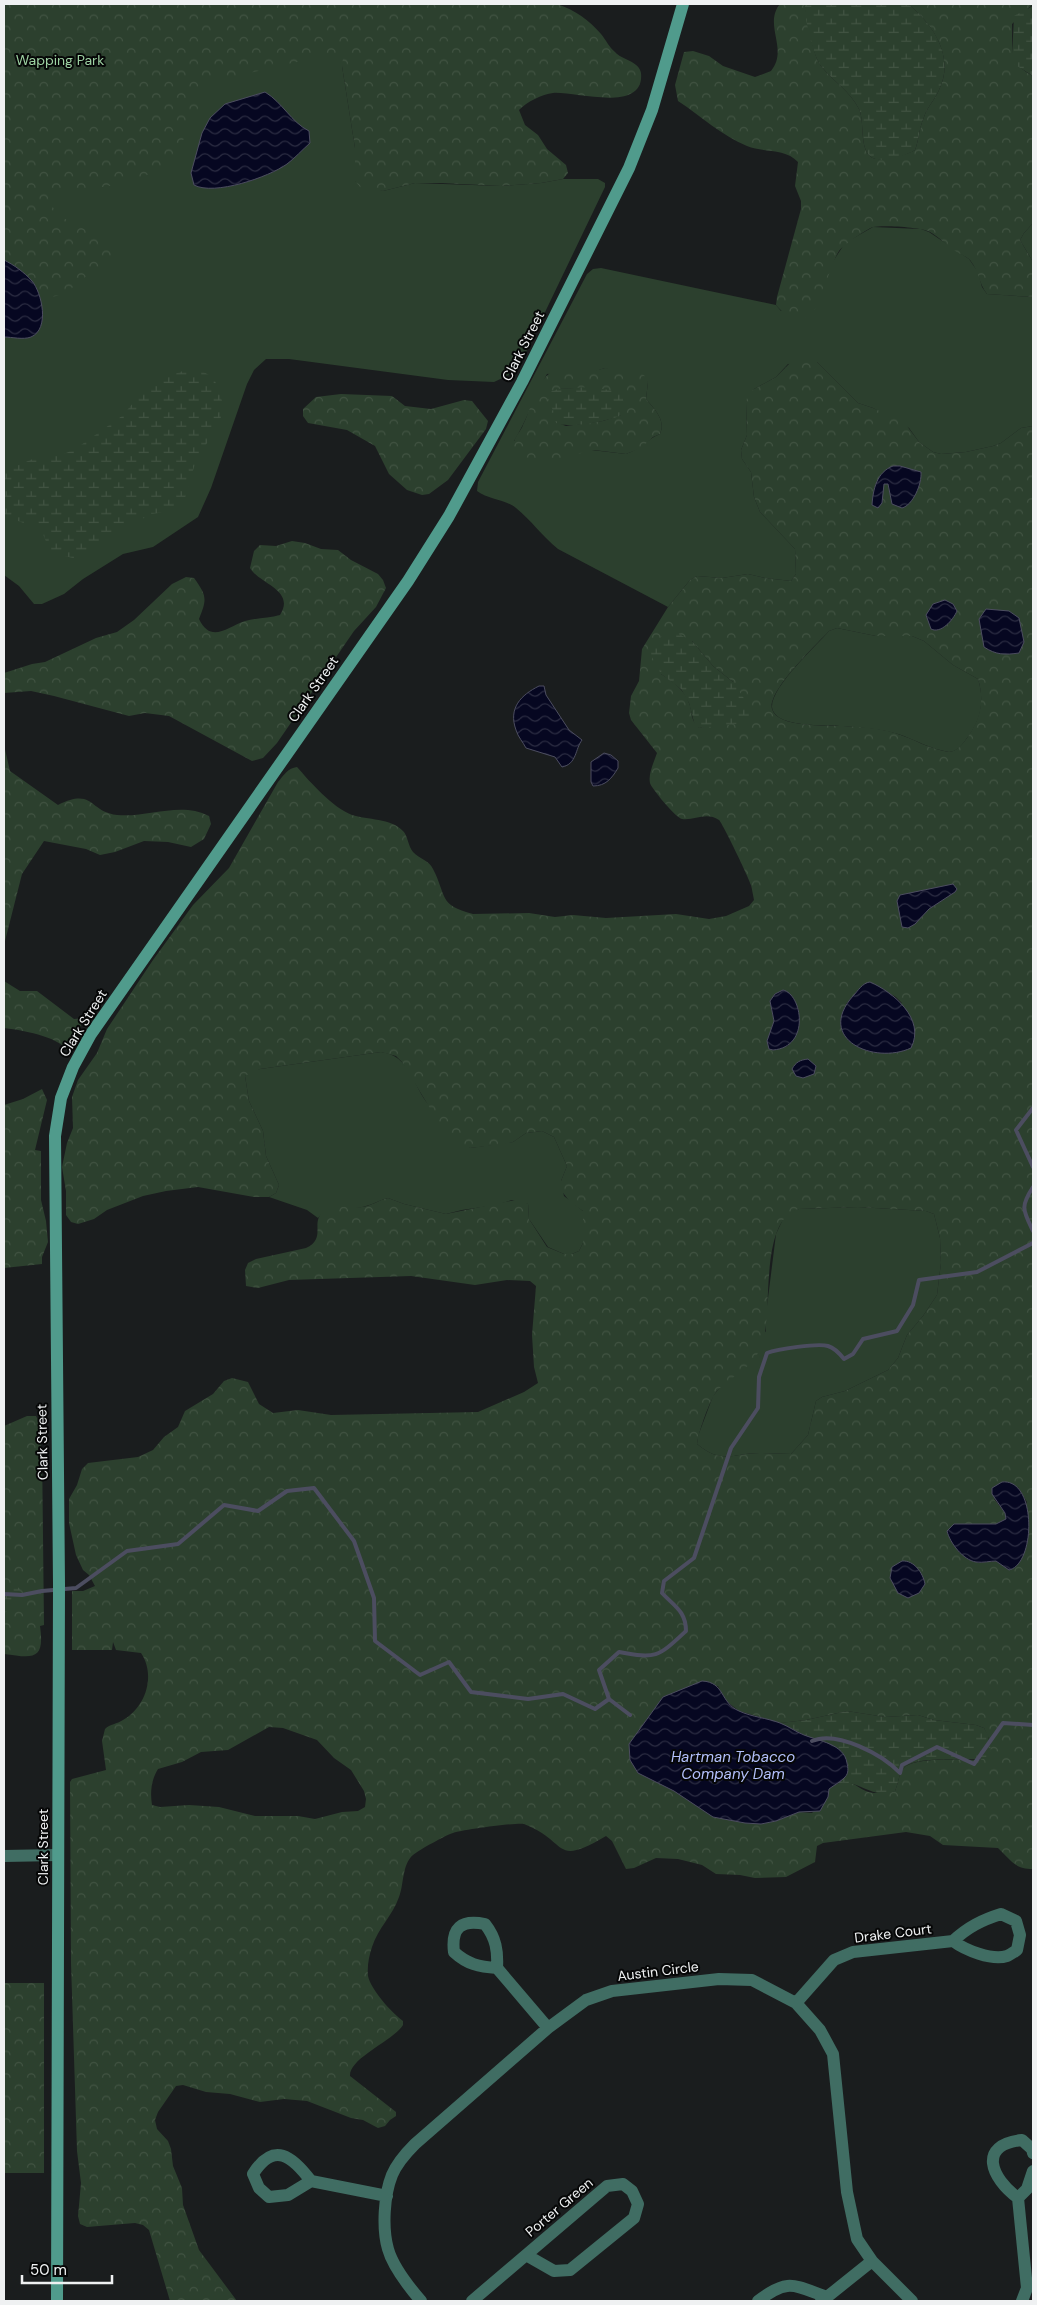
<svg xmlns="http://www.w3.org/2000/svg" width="1037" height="2305" font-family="'DM Sans',sans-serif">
<defs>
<pattern id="forest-crowns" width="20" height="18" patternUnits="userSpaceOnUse" patternTransform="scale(1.25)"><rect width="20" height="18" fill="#2c402e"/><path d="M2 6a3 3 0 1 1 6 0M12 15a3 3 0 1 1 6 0" fill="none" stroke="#415342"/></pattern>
<pattern id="wetland-marsh" width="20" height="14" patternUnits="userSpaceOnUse" patternTransform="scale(1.25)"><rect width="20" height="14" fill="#2c402e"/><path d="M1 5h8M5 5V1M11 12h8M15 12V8" fill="none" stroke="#415342"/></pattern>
<pattern id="water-waves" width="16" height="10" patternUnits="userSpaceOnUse" patternTransform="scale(1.25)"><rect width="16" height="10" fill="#060721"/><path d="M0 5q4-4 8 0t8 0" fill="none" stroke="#2b2c42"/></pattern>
</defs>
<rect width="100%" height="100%" fill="#1a1d1e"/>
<path fill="#2c402e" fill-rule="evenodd" d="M4,4H489L342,66L355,148V181L383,191L415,183L501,186L541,183L563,179H598L605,183V187L524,356L509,375L494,382L448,380L289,359H266L254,370L247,384L211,488L198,517L153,547L123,554L83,579L64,594L42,604H34L19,586L4,575Z
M1033,223V262L1020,240L1024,233Z
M873,227L921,229L929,232L969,259L978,272L982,287L987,294L1033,297V426L1021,428L1001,443L993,446L966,452L941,454L933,452L919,442L909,428L873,408L858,403L817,362L788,364L776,377L754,389L746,402L747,435L741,450L742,459L751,472L754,497L760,512L795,549L796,574L791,581L765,578L748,574L722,578L697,576L690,580L668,607L558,549C542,536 531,520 516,508C505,499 489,500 477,491L478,482L587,274L593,269L601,268L776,305L781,311L832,263L845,243ZM605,368L648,382L646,399C655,410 666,420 660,434C646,440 642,448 626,454L514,441C527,420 535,396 547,374L596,371Z
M837,628L876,636H912L924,641L953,665L978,679C985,701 981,720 967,738C962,745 958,751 949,752C930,749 916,740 898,734C882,729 859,727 841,726C826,725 774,728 772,707C771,687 816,646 829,631Z
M381,1052C410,1055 413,1087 429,1105C442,1120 457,1134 470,1148L513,1142L526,1133L542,1131L554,1137L567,1166L561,1181L564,1196L583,1211V1243L579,1251L572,1254H564L548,1247L529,1219L528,1204L512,1200L496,1205L462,1210L446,1214L404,1204L388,1198C380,1200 374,1204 366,1206C349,1212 331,1202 318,1218L307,1210L269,1197L276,1193L279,1185L266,1156L263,1131L249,1101L245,1076L251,1071L260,1069Z
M858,1207L926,1211L934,1214L940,1238L941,1263L937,1295L923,1316L907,1335L898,1358L888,1370L845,1391L822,1397L816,1401L808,1435L791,1454C781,1454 771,1453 760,1453C734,1453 722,1465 697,1444L698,1436L713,1396L766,1331V1314L776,1234L784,1217L790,1211L799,1209Z"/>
<path fill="url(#forest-crowns)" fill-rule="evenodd" d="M4,4H557C575,10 589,20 601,34C606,40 609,47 615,52C622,60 639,61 641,73C645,114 574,91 553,93C542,94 527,102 519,110L525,125L538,135L547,149L566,165L568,173L563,179L541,183L501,186L440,183H415L383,191L360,187L355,181V148L342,66L344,51L198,85V114L185,135L177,158L167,170L152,173L123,184L69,192L56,199L52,206C64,224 91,231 110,239L118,253C113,271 100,267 87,276C74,285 65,298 46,297L16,266L4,260Z
M780,4H805C806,17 813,56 821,66C834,82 850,91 859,109C865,122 859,148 871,157C879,163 907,155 915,150C919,140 919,128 924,117C927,107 935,100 939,90C955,58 934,25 908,4H1033L1012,24C1013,50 1007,62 1033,76V223L1024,233L1020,240L1033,262V297L987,294C979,284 979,271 970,260C966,256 959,254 954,250C946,245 939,237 930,232C921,227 883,225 873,227C867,229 843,245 839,251C830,265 820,309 809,316C798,323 783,314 776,305L777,297L801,209V201L795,186L798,162C785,148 764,153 747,146C722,136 701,116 678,101L675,85L684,52L693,51L709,56L723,66L755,77L771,71C789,49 763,25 780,4Z
M802,357H811L817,362L858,403L873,408L904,422L919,442L933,452L941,454L966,452L993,446L1001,443L1021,428L1033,426V1869C1014,1869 1011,1860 998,1848L943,1845L930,1836L906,1832L823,1843L817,1846L815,1862L786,1877L755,1878L740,1875L716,1874L702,1865L678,1859L656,1858L634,1868L626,1869L612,1841L606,1836C552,1868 569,1841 524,1824C519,1822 460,1830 453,1833C446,1835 419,1850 413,1855C402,1864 404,1885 399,1897C393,1915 378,1928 372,1947C369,1956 367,1966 368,1976C371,1990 392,2013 403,2021V2025C393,2041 349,2058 350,2076L396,2112V2116L390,2120L385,2126L378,2128L363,2120L351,2118L307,2101L284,2099L260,2102L230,2094L206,2092L183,2085L176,2086L158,2112L155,2120L157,2129L168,2141L171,2149L173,2166L182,2188L183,2205L199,2250L237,2301H170L149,2230L143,2225L135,2223L87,2227L80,2224L78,2216L81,2183L77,2151L71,1963L70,1782L72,1779L106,1770L102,1741L105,1729C110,1724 117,1724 123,1720C146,1707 156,1675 141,1653L116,1650L113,1642L112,1650H72V1591H83L95,1586L89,1575L83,1570L76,1555L69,1523V1499L77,1485L82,1469L88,1463L138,1457L153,1450L164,1437L178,1427L185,1411L213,1394L224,1381L232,1378L248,1382L259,1404L273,1413L298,1410L331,1415L478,1412L524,1392L538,1383L534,1367L532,1335L536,1286L530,1281L507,1280L475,1285L411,1276L289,1280L258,1288L246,1286L245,1270L248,1263L256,1259L306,1248C327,1238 310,1223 323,1212C333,1204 351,1208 362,1207C371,1206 379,1200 388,1198L404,1204L446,1214L520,1199L528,1204L529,1219L547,1247L564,1254H572L579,1251L583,1243V1211L570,1202L561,1190V1181L567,1166L554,1137L542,1131L526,1133L513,1142L505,1144L470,1148L463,1145L439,1123L402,1062L396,1056L381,1052L260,1069L245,1076L249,1101L263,1131L266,1156L279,1185L276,1193L269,1197H254L198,1187L166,1191L143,1196L107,1210L94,1219L78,1224L71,1222L66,1215V1191L62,1167L67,1143L73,1128L72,1097L78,1080L97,1053L107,1029L153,960L193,905L229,868L278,782C284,775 288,768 297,767C311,783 332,807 352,815C367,820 391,818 403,831C408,836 408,846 413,852C419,859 429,860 433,869C447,896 438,905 473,914L529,913L555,917L573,915L606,918L676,914L709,919L726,916L749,906L754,900C753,895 752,889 751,885C749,878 722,822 719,820C706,811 694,821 682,819C676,818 651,788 650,783C648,774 654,762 657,753L631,720L629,713L631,696L639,681L642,649L668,607L690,580L697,576L722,578L748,574L765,578L791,581L796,574L795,549L760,512L754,497L751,472L742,459L741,450L747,435L746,402L748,394L754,389L776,377L794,359ZM837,628L876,636H912L924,641L953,665L978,679C985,701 980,720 967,738C962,745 957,751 949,752C929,749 914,739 895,733C879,728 860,727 843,726C827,725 777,728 772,709C767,691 817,644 829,631ZM692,641L713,666L733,682L720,724L699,728C690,720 693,713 689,703C684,689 673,682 661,674ZM955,892L929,909L915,924L900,895ZM870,982L896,997L902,1003L846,1004L860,988ZM783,990L790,994L799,1010L788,1046L773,1050L767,1041L774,1021L770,1001L775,994ZM858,1207L926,1211L934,1214L940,1238L941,1263L937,1295L923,1316L907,1335L898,1358L888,1370L845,1391L822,1397L816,1401L808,1435L791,1454C781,1454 771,1453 760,1453C734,1453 722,1465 697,1444C698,1433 710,1399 717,1391C736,1372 757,1367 764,1338C772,1308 760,1218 799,1209ZM1018,1487L1027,1502L1006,1568L996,1561L978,1563L954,1524H996L1006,1519L1005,1513L994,1499ZM718,1686L725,1700L739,1711L780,1723L806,1720L847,1711L885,1717L918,1715L934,1720L976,1725L984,1728L991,1743L980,1760C965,1760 912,1756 903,1769C899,1774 898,1784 895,1791C889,1792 881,1793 874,1793C855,1791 852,1772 829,1789L828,1797L812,1813L799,1812L776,1821L761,1824L745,1823L713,1817L674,1791L638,1773L630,1760L629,1744L663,1697ZM269,1727L283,1728L317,1740L334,1758L351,1770L364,1791L366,1799L365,1807L358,1811L342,1812L315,1819L298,1816H255L219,1807L189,1805L160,1807L152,1805C150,1793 151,1780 158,1769L182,1762L201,1752L228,1750Z
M605,368L628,370L644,375L648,382L646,399C655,410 666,420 660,434L653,437L641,448L626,454L594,450L548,461L516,456C514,451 512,448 514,442C515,436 521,431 523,425C530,412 538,378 552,372C565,366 587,375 605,368ZM588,388L621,415L603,421L566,426L555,422L558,389Z
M341,394L392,396L405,406L431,409L464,400L472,401L488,421L486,429L448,480L429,494L422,495L407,490L389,474L375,446L347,430L308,423L303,416V409L316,397Z
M292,541L305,543L321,549L338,550L351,560L378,574L383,580L386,588L376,607L354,631L277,743L263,758L252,761L169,716L145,713L129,716L54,696L31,691L4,693V673L32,664L45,662L96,638L117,632L134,620L172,584L186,577L194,578C207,596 207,599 199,619C211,644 227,627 245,621C256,618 269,618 280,615C296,590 259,584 250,568L254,551L260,545L276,546Z
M4,745L10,771L58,805C94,787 89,812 117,815C148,818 180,801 209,816L211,824L204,839L191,847L168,842L144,841L115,852L100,855L86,849L44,841L22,874L4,945Z
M4,981L20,991H37L74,1019L85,1018L67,1050C57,1036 21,1030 4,1028Z
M42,1089L47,1100L35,1150L41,1151V1200L46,1221L48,1242L42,1257V1264L4,1268V1105L23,1099Z
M27,1416H36L38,1420L41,1448H42L44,1625L40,1626C45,1661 33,1658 4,1654V1426Z
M4,1983H44V2173H4Z"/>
<path fill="url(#wetland-marsh)" d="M805,4H908C934,25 955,57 939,90C935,100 927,107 924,117C919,128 919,140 915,150C906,156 880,164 871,157C859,148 865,122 859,109C850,91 834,82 821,66C813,56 804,17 805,4Z
M1033,6V76L1014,64L1012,56L1014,16Z
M200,370L214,378L222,401L221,417L194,467L185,498L174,511L151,514L117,533L85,557L78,559L55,554L49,549L43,534L38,528L4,516V471L40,456L66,453L74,450L122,416L146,388L160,379L183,371Z
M591,387L621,392L625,408L621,415C611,421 563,430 555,422V414L548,400L550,392L558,389Z
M669,629L692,641L713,666L733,682L755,715L746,723L699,728L695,726L689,703L681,689L661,674L650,653L666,630Z
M4,1583L14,1584L20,1589L16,1601L4,1614Z
M847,1711L885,1717L918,1715L934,1720L976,1725L984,1728L988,1735L991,1751L988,1758C970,1762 914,1754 903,1769C899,1774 898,1784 895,1791C870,1801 860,1777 836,1784L845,1777L804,1735L780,1723L806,1720Z"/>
<path fill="url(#water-waves)" stroke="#4c4d60" d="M265,92C283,103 291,122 309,131L310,143C302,150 295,158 287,164C269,177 214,196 194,185L191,173L202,133L210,118L225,104Z
M4,260C14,265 24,272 32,281C42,293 50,329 31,337C23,340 12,337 4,337Z
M893,466H900L921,472C922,484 913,505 902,508L892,504L888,484H884L882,503L878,508L872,505C873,489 877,472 893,466Z
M945,600L953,604L957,611C953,620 941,634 931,629L926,615L933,604Z
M986,609L1009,611L1019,618L1024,642L1019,653C1005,655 996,655 984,647L979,619Z
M539,686H544L546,695L569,730L582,740C575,749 577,764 562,767L555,757L526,748C523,742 518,737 516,730C508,708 521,695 539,686Z
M604,753L611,755L618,761V768C612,778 606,786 593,786L591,782V762Z
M953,884L957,889L955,892L929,909L915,924L908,928L902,927L897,901L900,895Z
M870,982C893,992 926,1019 911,1048C874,1065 815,1039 853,996C858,991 862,983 870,982Z
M783,990C802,994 811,1047 773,1050L769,1049L767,1041L774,1021L770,1001L775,994Z
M808,1059L816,1066L814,1074L803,1078L796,1076L792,1069C796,1062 800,1060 808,1059Z
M1002,1482C1037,1478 1036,1564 1009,1570L996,1561C990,1561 983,1563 976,1562C963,1560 950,1543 947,1531L954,1524H996L1006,1519L1005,1513L992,1494V1488Z
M902,1561C914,1560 923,1573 925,1584L919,1593L908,1598L898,1593L890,1578L892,1567Z
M702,1681C725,1682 720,1703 739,1711C752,1717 767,1718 780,1723C788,1726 796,1732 804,1735C819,1741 844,1744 847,1763C848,1768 849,1773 845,1777C841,1782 834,1785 829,1789L828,1797L820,1811L799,1812L776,1821L761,1824L745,1823L713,1817L674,1791L638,1773L630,1760L629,1744L663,1697Z"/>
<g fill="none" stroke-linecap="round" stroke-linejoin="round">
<path stroke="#4c4d60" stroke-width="4" d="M1033,1108L1016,1130L1033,1167
M1033,1187C1020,1207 1023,1210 1033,1231
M4,1594L22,1595L42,1591L76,1588L127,1551L178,1544L224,1505L258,1511L287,1491L314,1488L354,1541L374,1598L375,1641L420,1675L449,1662L471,1692L528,1699L563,1694L595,1709L609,1699L599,1670L619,1652C657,1659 658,1657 686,1631C686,1611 674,1606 662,1593L664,1581L694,1558L731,1448L758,1408L759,1377L767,1353C777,1349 818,1343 828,1346C835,1348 840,1354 844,1359L853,1354L863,1339L897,1331L913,1305L919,1280L977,1272L1033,1243
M609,1699L630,1715
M812,1741C837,1730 883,1755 900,1773L902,1765L937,1747L974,1764L1003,1723L1033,1725"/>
<path stroke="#406d63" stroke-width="12" d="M4,1856L58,1855
M497,1968C479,1967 467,1964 454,1952C451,1928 461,1919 485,1924C496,1938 498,1951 497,1968L548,2028
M796,2003L834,1960L853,1952L953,1941C965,1950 992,1961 1007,1956C1010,1955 1014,1952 1017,1950L1020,1935L1016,1921L1001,1914C982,1920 968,1927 953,1941
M311,2181L288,2195L269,2197L259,2188L253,2174C274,2141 292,2156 311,2181L387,2196
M1018,2198L1027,2189L1033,2171
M827,2297L872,2261
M421,2301C409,2287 393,2267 388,2249C382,2228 384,2195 392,2175C397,2163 406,2153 415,2144L548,2028L586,2000L612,1991L719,1979L752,1980L796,2003L820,2030L833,2054L847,2192L857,2239L872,2261L912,2301
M472,2301L607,2186L623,2184L632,2191L638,2204L634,2218L570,2270L554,2271L526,2255
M758,2301C788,2278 793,2285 827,2297L821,2301
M1022,2301L1027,2288L1018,2198C991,2178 977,2145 1022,2140L1032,2149L1033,2153"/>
<path stroke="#509b8c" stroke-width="12" d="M57,2301L59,1584L55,1136L61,1098L73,1067L91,1034L408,581L449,516L522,382L629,168L652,110L683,4"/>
</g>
<g text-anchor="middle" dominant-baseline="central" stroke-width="4" stroke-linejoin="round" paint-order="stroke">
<g font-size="14" fill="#9dd1a2" stroke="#060707">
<text x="60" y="60">Wapping Park</text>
</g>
<g font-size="14" fill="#eff1f2" stroke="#060707">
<text transform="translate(523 346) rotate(-63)">Clark Street</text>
<text transform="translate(313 689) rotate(-55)">Clark Street</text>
<text transform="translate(83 1023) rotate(-58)">Clark Street</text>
<text transform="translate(42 1442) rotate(-91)">Clark Street</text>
<text transform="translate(43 1847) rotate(-90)">Clark Street</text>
<text transform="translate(893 1933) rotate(-7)">Drake Court</text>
<text transform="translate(658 1971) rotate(-7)">Austin Circle</text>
<text transform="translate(559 2207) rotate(-40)">Porter Green</text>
</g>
<g font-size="15" font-style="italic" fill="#b3c0fb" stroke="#060707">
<text x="733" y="1757">Hartman Tobacco<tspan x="733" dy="17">Company Dam</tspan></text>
</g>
</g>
<rect width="1037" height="2305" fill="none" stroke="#eff1f2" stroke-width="10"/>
<path d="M22 2275v8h90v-8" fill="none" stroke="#eff1f2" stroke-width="2.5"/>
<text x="30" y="2275" font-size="15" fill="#eff1f2" stroke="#060707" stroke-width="4" paint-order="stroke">50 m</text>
</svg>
